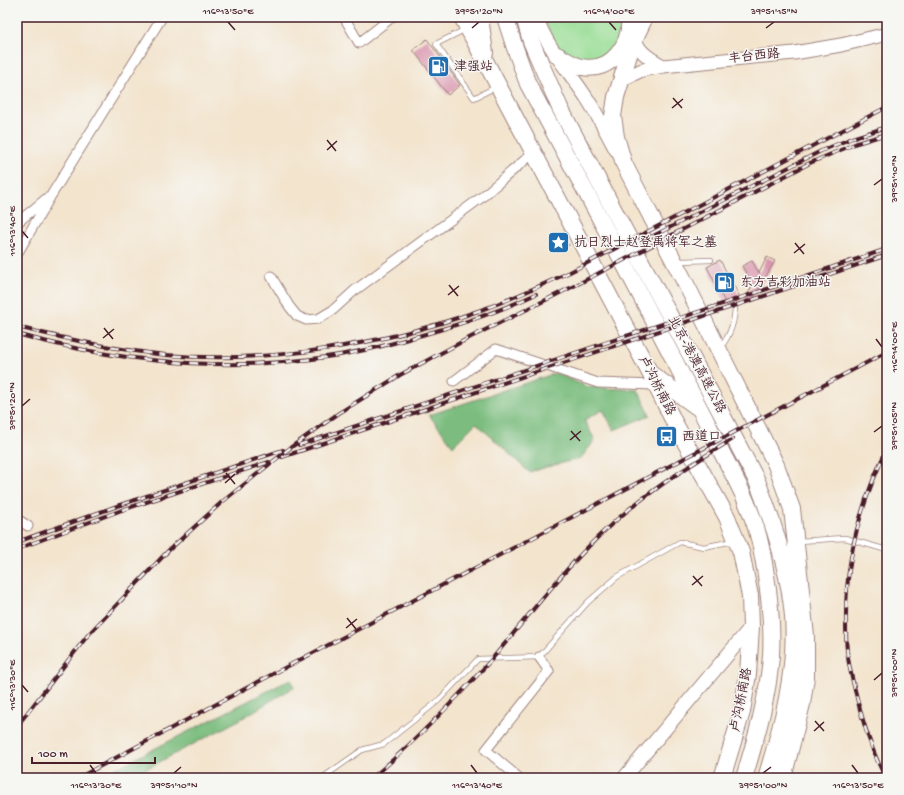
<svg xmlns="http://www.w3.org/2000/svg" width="904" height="795" font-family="'Gochi Hand','LXGW WenKai TC',sans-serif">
<rect width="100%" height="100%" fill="#f6f6f2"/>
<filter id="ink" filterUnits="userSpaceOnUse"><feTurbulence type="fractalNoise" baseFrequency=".025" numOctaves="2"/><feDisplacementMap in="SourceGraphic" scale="8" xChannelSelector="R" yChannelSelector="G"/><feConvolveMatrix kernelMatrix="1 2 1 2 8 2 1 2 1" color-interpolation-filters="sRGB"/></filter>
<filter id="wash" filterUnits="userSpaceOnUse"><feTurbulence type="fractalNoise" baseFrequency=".012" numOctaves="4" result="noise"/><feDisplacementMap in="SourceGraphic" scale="16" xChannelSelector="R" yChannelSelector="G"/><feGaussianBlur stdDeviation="0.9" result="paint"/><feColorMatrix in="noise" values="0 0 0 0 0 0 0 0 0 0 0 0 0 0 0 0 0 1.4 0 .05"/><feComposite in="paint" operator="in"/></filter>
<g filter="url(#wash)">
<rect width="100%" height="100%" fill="#f3e4ce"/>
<path fill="#9ade96" stroke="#727e60" d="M543,17H624L622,41L610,58L584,65L559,52Z"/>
<path fill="#7bbd7f" stroke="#626e55" d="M556,373L588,387L638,390L650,415L614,430L603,410L584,420L595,440L581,458L529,472L476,423L453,446L429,415Z
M291,679L294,687L239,720L129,778H97Z"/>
<g id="blocks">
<path fill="#da95af" d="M427,39L460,85L448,95L413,50Z
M767,257L775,261L751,302L745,298L753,285L742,266L752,261L759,273Z
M720,260L741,299L727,306L707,267Z"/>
</g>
</g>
<g filter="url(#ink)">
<use href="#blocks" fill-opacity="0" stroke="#9e827c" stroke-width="1"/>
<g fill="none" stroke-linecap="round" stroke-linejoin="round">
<defs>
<path id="lane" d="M466,29L436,44L474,98L496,87
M677,262L681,261L711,260
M721,347C731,334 735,321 735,305
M799,541L845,538L887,550
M322,778L362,750L384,744L438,701L478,659L539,657L588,602L617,577L680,542L704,547L733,541"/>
<path id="street" d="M344,17L359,43L391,18
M17,223L47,198
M17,254L52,194L162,17
M271,276L289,306L297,316L306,320L318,319L333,310L354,291L482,197L533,153
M454,381L496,349L598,383L655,385
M17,519L28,526
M519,778L486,750L549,671L539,657"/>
<path id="secondary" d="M536,17C547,48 570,72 588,100C598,116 607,133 616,150
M636,33C632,49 652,60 663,66
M621,80L642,70L663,66L794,53L841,45L887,34
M624,778L751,627"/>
<path id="highway" d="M462,17L650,373L675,424L727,517L741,552L750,596L751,627L748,674L742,712L722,778
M480,17L485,53
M505,17L514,45L528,84C581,182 633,280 684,379C697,403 710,428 722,453C738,483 754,513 761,547C768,582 773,620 771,656C768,698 756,738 744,778
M524,17L531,41L560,108L757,481C774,524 789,570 793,616C797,671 782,726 766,778
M645,17L633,42L616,97L613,116L616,137L624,164L690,292L776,465L792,509L806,636V677L802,704L783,778
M557,55C564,59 574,66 582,67C611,73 632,44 629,17
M651,374L697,407"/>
</defs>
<use href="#lane" stroke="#9e827c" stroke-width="6"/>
<use href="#street" stroke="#9e827c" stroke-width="11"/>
<use href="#secondary" stroke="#9e827c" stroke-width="15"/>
<use href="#highway" stroke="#9e827c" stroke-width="18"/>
<path stroke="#9e827c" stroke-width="1.5" stroke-dasharray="3 3" stroke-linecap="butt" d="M564,236L557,240L562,249L570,244"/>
<use href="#lane" stroke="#fff" stroke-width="4.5"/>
<use href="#street" stroke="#fff" stroke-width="9"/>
<use href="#secondary" stroke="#fff" stroke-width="13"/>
<use href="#highway" stroke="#fff" stroke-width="16"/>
<defs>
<path id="rail" d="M647,239L821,151L852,138L887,127
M17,327C66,339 116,350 166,355C268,364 382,345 478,311C510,300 540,286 570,272L887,107
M17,334C131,366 254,375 370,349C387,345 405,340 422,335C461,324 499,312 536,294
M299,445L887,249
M282,457L887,255
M17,542L120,505L283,450
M17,549L122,510L269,462
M17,726L88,635L169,550L222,502L290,448L339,413L400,375L469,338L576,285L810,163L857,143L887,134
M78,778L271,675L887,352
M372,778C415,742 454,701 492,659C527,618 560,574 599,536C639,497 685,468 733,439
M886,778C872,753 864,726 857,698C853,683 849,667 847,651C846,641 846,631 846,621C845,561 861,502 887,449"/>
</defs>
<use href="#rail" stroke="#4a1f2b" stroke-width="4"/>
<use href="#rail" stroke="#f6f6f2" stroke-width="2.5" stroke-dasharray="8" stroke-linecap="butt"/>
</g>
</g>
<path fill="none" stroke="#4a1f2b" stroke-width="1.5" d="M228,22L235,30M609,22L616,30M472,28L479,22M766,28L774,22M673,98L682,108M672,108L683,99M327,140L336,151M327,150L337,141M874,185L882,179M22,231L28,238M795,243L804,254M794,253L805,244M449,285L458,296M448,295L459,286M104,328L113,339M103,338L114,329M876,339L882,347M22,406L30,399M571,431L580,441M874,432L882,426M570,440L581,431M226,473L235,484M225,483L235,474M693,576L702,586M692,585L703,576M347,618L356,629M346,628L357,619M874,680L882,673M22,685L28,692M815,721L824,731M814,731L824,722M90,765L96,773M471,765L477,773M852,765L858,773M174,773L181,767M763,773L771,767"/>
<defs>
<symbol id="fuel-square" viewBox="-11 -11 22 22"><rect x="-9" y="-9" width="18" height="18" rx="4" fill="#1f6fb2" stroke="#f6f6f2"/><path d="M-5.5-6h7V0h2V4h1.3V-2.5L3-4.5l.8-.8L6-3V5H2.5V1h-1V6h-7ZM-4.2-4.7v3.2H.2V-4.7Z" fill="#fff"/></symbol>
<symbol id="sight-square" viewBox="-11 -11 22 22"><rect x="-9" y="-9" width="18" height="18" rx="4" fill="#1f6fb2" stroke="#f6f6f2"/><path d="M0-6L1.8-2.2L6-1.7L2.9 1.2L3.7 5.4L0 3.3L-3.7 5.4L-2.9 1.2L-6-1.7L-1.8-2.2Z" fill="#fff"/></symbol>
<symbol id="bus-square" viewBox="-11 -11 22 22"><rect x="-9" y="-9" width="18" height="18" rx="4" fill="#1f6fb2" stroke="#f6f6f2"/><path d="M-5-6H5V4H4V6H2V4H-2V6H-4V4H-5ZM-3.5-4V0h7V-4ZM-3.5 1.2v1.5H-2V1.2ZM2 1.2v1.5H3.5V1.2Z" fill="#fff"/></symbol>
</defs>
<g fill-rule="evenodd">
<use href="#fuel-square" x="426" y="54" width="25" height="25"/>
<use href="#sight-square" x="546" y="230" width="25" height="25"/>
<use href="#fuel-square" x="712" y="270" width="25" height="25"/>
<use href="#bus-square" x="654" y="424" width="25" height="25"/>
</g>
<g text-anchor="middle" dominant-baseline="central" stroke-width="3" stroke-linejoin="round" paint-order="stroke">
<g font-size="13" fill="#4a1f2b" stroke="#f6f6f2">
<text transform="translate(754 57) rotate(-6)">丰台西路</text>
<text transform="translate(696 365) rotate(62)">北京-港澳高速公路</text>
<text transform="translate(656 386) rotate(63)">卢沟桥南路</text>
<text transform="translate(742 700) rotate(-79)">卢沟桥南路</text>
</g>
<g font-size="13" fill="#4a1f2b" stroke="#f6f6f2" text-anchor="start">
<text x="454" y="67">津强站</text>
<text x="574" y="243">抗日烈士赵登禹将军之墓</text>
<text x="740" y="283">东方吉彩加油站</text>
<text x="682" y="437">西道口</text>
</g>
</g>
<rect width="904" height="795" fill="none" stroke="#f6f6f2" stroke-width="44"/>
<path d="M32 757v6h123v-6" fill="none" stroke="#4a1f2b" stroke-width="2"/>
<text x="38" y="757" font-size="12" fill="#4a1f2b" stroke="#f6f6f2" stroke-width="3" paint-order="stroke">100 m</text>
<rect x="22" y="22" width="860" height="751" fill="none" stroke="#4a1f2b" stroke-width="1.5"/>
<g font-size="10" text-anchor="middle" fill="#4a1f2b">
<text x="228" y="14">116°13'50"E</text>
<text x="479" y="14">39°51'20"N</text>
<text x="609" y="14">116°14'00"E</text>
<text x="774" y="14">39°51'15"N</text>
<text transform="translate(893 179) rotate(-90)" y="4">39°51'10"N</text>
<text transform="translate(11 231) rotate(-90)" y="4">116°13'40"E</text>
<text transform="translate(893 347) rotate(-90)" y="4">116°14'00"E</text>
<text transform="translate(11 406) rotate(-90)" y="4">39°51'20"N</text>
<text transform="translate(893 426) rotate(-90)" y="4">39°51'05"N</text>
<text transform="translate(893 673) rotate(-90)" y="4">39°51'00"N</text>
<text transform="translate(11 685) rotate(-90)" y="4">116°13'30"E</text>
<text x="96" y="788">116°13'30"E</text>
<text x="174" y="788">39°51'10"N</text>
<text x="477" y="788">116°13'40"E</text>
<text x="763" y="788">39°51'00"N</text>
<text x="858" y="788">116°13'50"E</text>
</g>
</svg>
